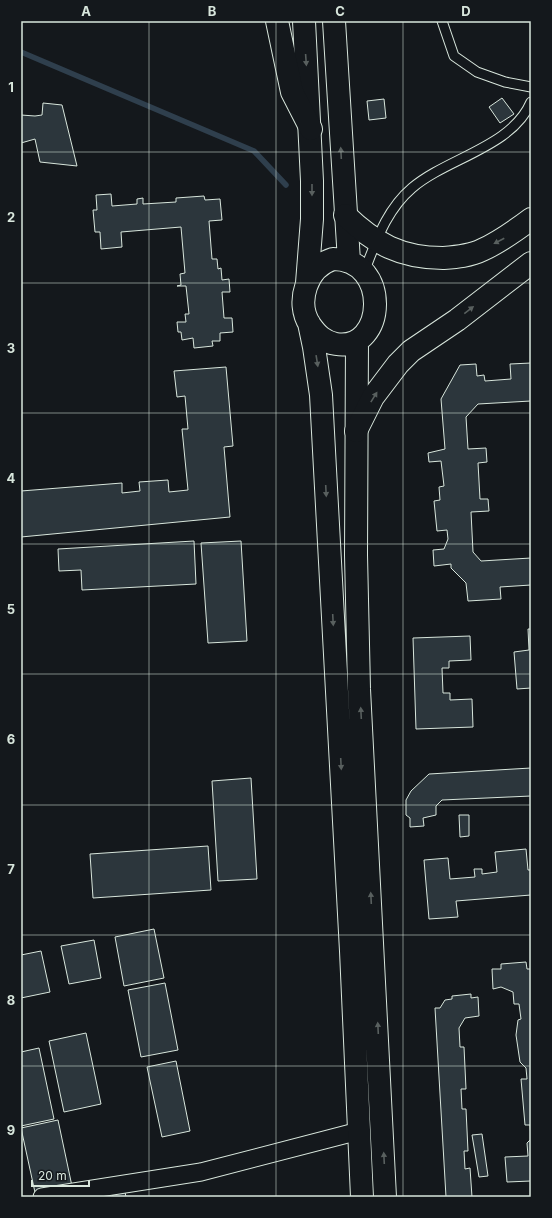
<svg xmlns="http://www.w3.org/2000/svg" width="552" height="1218" font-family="Inter,sans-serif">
<rect width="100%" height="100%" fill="#14181c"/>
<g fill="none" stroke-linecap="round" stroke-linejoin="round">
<path stroke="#2f3f4d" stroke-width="5.5" d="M21,52L254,151L286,185"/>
</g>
<path fill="#2c363c" stroke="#d8e6dc" d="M502,98L514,114L500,123L489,107Z
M384,99L386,118L369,120L367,101Z
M43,103L62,105L77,166L40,162L35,139L21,143V115L35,116L42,115Z
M111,194L112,206L137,204V199L143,198V204L176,202V198L204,196L205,200L220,199L222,220L209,221L212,259H217L218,269L221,268L222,280L229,279L230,292H222L224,318H232L233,332L220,333V341H212L213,346L194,348L193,338L182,340L181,332H178L177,322H186L185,314H189L186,286H177L181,285L180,274L185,273L181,227L121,232L122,247L101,249L100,232H95L93,210H97L96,195Z
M531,363V401L478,404L466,417L468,449L486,448L487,462L478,463L480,499H488L489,511L471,512L473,552L481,561L531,558V585L500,587L501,599L468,601L466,583L451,568V564L434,566L433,550L444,549L448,539L447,530L437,531L434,501L440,500L439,487L444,486L441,461L429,462L428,453L445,449L441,399L460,365L476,364L477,376L484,375L485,381L511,379L510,364Z
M226,367L233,446L224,447L230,517L21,537V491L122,483V493L140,491L139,482L168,480L169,492L188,490L182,429H188L185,396L177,397L174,371Z
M194,541L196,584L82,590L81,570L59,571L58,549Z
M241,541L247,641L208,643L201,543Z
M528,629H531V688L517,689L514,652L529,650Z
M470,636L471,660L449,661V668H442L443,693H450V700L472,699L473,727L416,729L413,638Z
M531,768V796L442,800L436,806V815L423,818L424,826L410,827V818L406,815V800L411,791L429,774Z
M251,778L257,879L218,881L212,781Z
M459,815H469V836L460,837Z
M208,846L211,890L93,898L90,854Z
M526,849L528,870H531V895L456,901L458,917L429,919L424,860L448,858L450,879L475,877L474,869H482V874L497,872L495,852Z
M154,929L164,978L124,986L115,937Z
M94,940L101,978L69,984L61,946Z
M41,951L50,992L21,998V955Z
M526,962L527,969H531V1138L530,1125H525L521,1079H527L526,1068L520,1062L516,1035L518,1020L521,1019L519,1004H514L513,992L501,987L493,989L492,969H501V964Z
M165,983L178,1050L141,1057L128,990Z
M471,994V998L478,997L479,1016L465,1018L459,1028L460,1047H464L466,1089H461L462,1109H466L468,1151H464L465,1169L470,1168L472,1197H446L435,1008H440L445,1000L452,999V996Z
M86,1033L101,1104L64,1112L49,1041Z
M39,1048L54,1119L21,1126V1052Z
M176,1061L190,1131L162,1137L147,1067Z
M58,1120L73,1191L36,1197L21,1128Z
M482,1134L488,1176L479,1177L472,1135Z
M531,1139V1181L507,1182L505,1157L528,1156L527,1143Z
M124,1187L126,1197H113L112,1189Z"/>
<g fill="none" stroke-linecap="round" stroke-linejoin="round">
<defs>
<path id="lane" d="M442,21L454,56L477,72L505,82L531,87
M364,272C376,242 386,210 412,188C447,158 512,147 531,102"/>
<path id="street" d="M42,1197L201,1172L359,1131"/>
<path id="primary" d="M304,21L312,181V219L307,283
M334,21L349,261
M333,259C391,259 386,352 336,344C324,342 317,335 310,325C295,302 307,267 333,259Z
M309,323L314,347L321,395L351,951L362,1197
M357,341L356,555L359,689L385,1197"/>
<path id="highway" d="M277,21L292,92L311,129
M345,215C375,244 401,258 443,258C456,257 470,256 482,250C500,242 515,231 531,219
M356,431L373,397L398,364L411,351L457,320L531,263"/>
</defs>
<use href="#lane" stroke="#d8e6dc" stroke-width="11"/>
<use href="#street" stroke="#d8e6dc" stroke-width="19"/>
<use href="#primary" stroke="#d8e6dc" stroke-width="24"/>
<use href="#highway" stroke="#d8e6dc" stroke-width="24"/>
<use href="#lane" stroke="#14181c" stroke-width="9"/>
<use href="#street" stroke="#14181c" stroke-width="17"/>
<use href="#primary" stroke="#14181c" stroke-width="22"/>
<use href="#highway" stroke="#14181c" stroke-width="22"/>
</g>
<defs><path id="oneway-solid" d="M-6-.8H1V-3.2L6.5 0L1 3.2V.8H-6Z"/></defs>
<g fill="#59605f">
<use href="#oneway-solid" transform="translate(306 60) rotate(86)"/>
<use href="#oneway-solid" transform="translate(341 153) rotate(-93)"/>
<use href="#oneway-solid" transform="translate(312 190) rotate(90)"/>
<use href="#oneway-solid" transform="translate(499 241) rotate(152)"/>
<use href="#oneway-solid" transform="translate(469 310) rotate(-38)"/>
<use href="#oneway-solid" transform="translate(317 361) rotate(81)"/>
<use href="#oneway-solid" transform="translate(374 397) rotate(-58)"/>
<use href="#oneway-solid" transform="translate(326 491) rotate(87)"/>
<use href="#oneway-solid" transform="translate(333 620) rotate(87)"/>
<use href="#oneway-solid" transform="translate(361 713) rotate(-93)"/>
<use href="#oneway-solid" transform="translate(341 764) rotate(87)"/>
<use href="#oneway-solid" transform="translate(371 898) rotate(-93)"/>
<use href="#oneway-solid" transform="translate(378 1028) rotate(-93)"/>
<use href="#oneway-solid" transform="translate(384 1158) rotate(-93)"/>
</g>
<path fill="none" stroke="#d8e6dc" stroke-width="1" stroke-opacity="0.55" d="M149,21V1197M276,21V1197M403,21V1197M21,152H531M21,283H531M21,413H531M21,544H531M21,674H531M21,805H531M21,935H531M21,1066H531"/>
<rect width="552" height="1218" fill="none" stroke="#14181c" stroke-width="44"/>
<path d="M32 1180v6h57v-6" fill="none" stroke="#d8e6dc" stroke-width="2"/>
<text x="38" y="1180" font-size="12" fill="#d8e6dc" stroke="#14181c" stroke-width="3" paint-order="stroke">20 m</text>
<rect x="22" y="22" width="508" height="1174" fill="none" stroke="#d8e6dc" stroke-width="1.5"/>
<g font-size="13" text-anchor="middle" font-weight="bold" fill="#d8e6dc">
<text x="86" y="16">A</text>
<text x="212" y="16">B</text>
<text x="340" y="16">C</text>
<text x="466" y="16">D</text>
<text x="11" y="92">1</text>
<text x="11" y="222">2</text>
<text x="11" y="353">3</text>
<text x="11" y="483">4</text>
<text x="11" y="614">5</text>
<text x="11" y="744">6</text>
<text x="11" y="874">7</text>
<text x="11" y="1005">8</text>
<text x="11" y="1135">9</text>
</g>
</svg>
